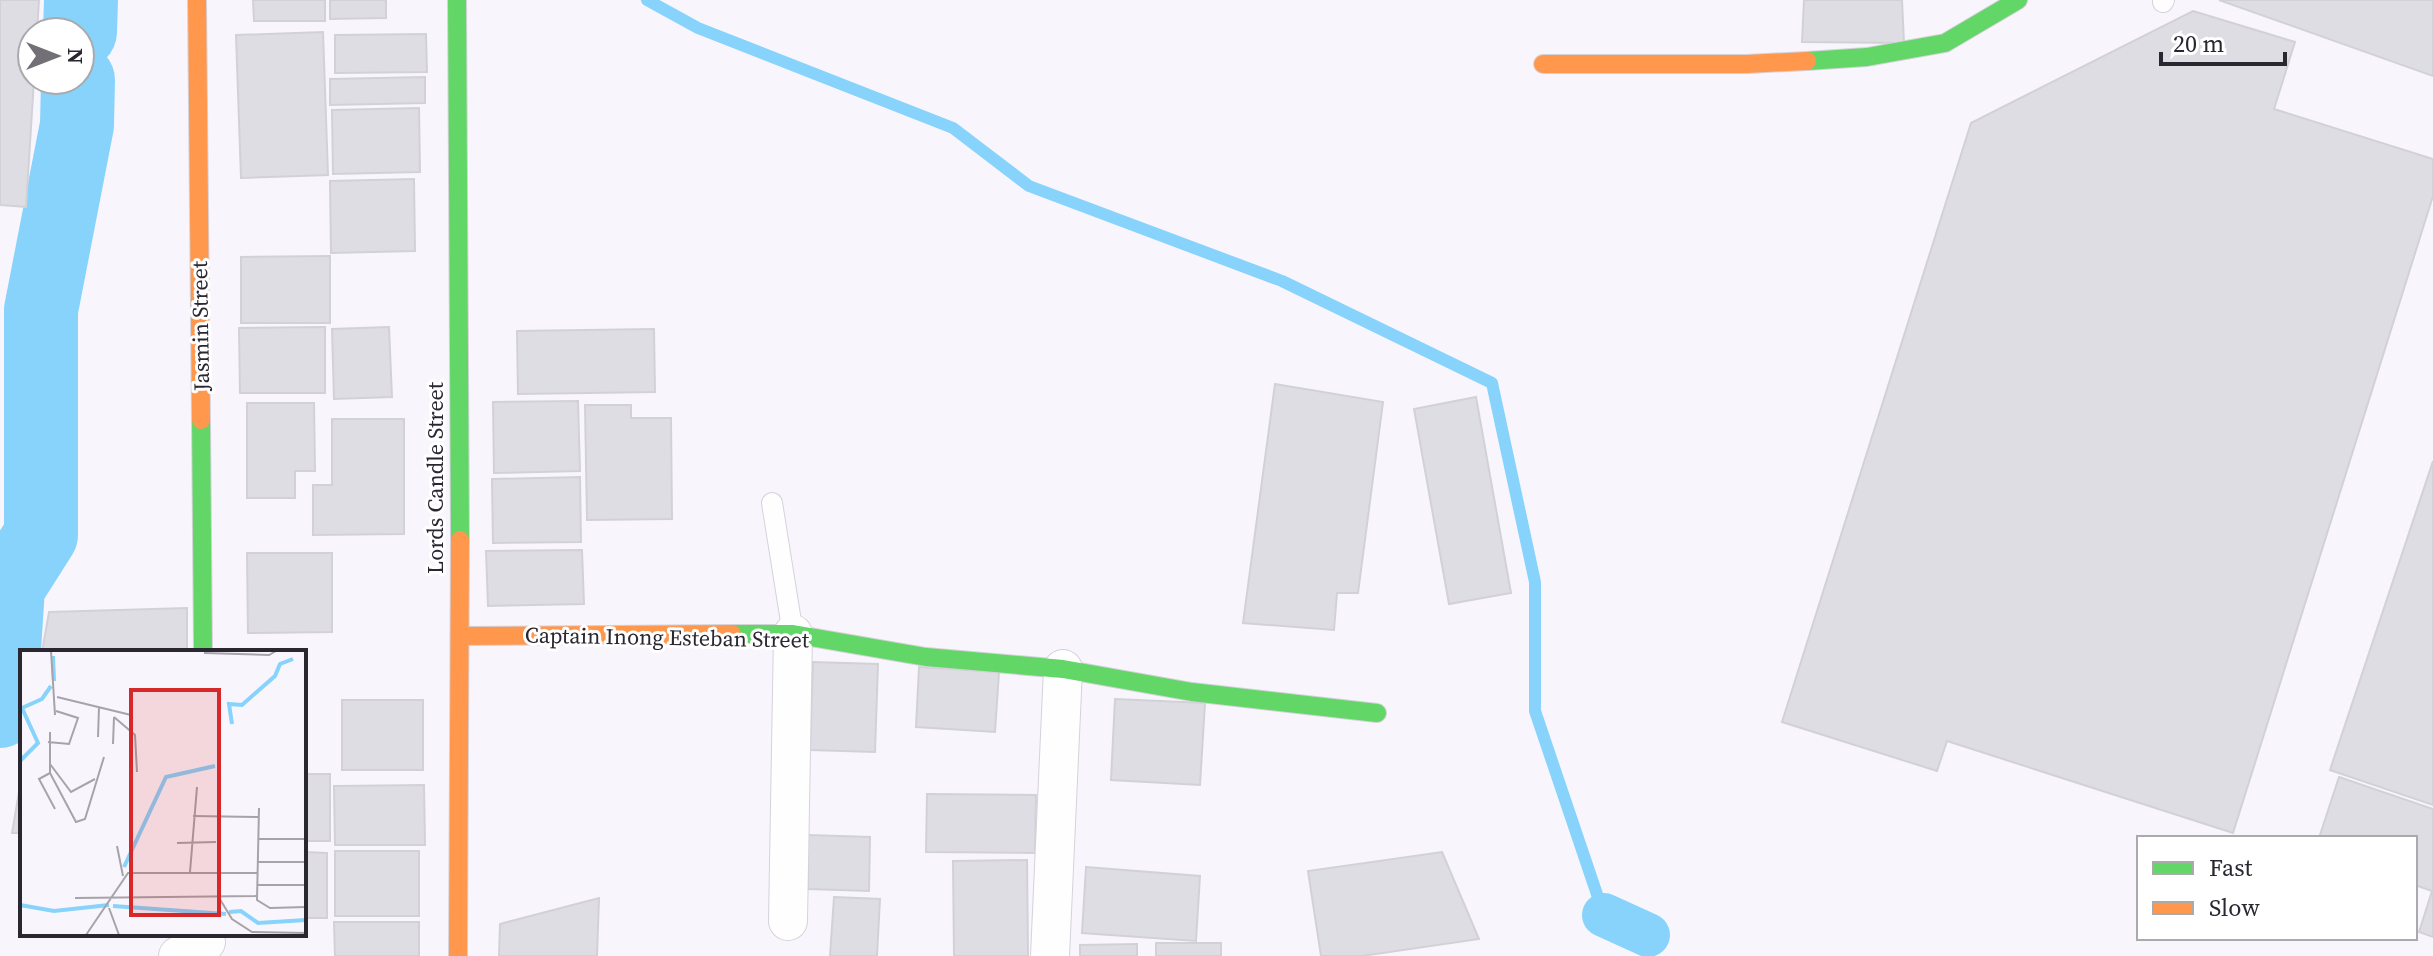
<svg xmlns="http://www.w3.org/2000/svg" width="2433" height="956" font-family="'Source Serif 4',serif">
<rect width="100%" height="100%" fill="#f8f6fc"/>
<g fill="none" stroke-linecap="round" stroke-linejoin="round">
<path stroke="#87d3fb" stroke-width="12" d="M647,0L698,28L953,128L1029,186L1282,281L1492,383L1535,582V711L1604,915"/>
<path stroke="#87d3fb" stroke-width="44" d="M1604,915L1648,935"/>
<path stroke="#87d3fb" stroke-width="74" d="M80,32L81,0
M0,711L8,587L41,535V310L77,125L78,80"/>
</g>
<path fill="#dfdde4" stroke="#d3d1d8" stroke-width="2" d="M0,0H39L37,32H32V80H34L26,207L0,205Z
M253,0H325V21H254Z
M330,0H386V18L330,19Z
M1804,0H1902L1904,43L1802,42Z
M2219,0H2433V76Z
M2193,11L2295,42L2274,109L2433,159V196L2233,833L1947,741L1937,771L1782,722L1971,123Z
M323,32L328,175L241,178L236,35Z
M426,34L427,72L335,73V35Z
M425,77V103L330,105V79Z
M419,108L420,172L333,174L332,110Z
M414,179L415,251L331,253L330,181Z
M330,256V323H241V257Z
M325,327V393H240L239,328Z
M389,327L392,397L334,399L332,329Z
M654,329L655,392L518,394L517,331Z
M1275,384L1383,402L1358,593H1337L1334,630L1243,623Z
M1476,397L1511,593L1449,604L1414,409Z
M578,401L580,471L494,473L493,402Z
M247,403H314L315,471H295V498H247Z
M585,405H631V418H671L672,519L587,520Z
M332,419H404V534L313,535V485H332Z
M2433,461V805L2330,770Z
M580,477L581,542L493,543L492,479Z
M582,550L584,604L488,606L486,551Z
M247,553H332V632L248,633Z
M187,608V652H42L49,612Z
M813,662L878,664L875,752L810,750Z
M919,667L999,672L995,732L916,727Z
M1115,699L1205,703L1200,785L1111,780Z
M342,700H423V770H342Z
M22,774V833H12Z
M304,774H330V841H304Z
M2339,777L2433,809V937L2419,932L2432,891L2415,885V838H2319Z
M424,785L425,845H335L334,786Z
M927,794L1036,795L1035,853L926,852Z
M808,835L870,837L869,891L808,889Z
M335,851H419V916H335Z
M304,852L327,853V918H304Z
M1442,852L1479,939L1362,956H1321L1308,871Z
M1027,860L1028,956H954L953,861Z
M1086,867L1200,876L1196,941L1082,933Z
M834,897L880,899L877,956H830Z
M599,898L597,956H499L500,924Z
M334,922H419V956H335Z
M1156,943H1221V956H1156Z
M1137,944V956H1080V945Z"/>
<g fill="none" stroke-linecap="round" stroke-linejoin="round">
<defs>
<path id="lane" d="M2163,2L2164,0
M772,503L793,634"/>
<path id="street" d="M788,921L793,634
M178,956L206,942
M1050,956L1063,669"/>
<path id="fast" d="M457,0L460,540
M1807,61L1867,57L1945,43L2018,0
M201,420L203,652
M732,634H793L926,657L1063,669L1192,692L1377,713"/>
<path id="slow" d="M197,0L201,420
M1543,64H1747L1807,61
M460,636L732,634
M458,956L460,540"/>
</defs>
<use href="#lane" stroke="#d5d2da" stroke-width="22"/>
<use href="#street" stroke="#d5d2da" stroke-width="40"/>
<use href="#fast" stroke="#d5d2da" stroke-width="20"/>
<use href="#slow" stroke="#d5d2da" stroke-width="20"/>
<use href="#lane" stroke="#fefeff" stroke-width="20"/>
<use href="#street" stroke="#fefeff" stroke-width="38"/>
<use href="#fast" stroke="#63d668" stroke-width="18"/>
<use href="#slow" stroke="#ff974d" stroke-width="18"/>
</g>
<g text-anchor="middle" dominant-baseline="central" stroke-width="6" stroke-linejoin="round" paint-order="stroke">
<g font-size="22" fill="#2a2730" stroke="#fff">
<text transform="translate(200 326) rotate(-91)">Jasmin Street</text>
<text transform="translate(435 478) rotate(-90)">Lords Candle Street</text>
<text transform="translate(667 637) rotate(1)">Captain Inong Esteban Street</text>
</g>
</g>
<g transform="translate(20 650)">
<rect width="286" height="286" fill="#f8f6fc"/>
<path fill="none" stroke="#87d3fb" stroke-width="4" d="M33,6L34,31M212,74L209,54L222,55L255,26L260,14L273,9M0,111L18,93L2,58L22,49L31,36M104,217L146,127L195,116M0,255L34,261L89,255M93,256L206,264M209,262L221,261L238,273L286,270"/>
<path fill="none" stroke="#a6a3aa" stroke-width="2" d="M31,1L35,65M184,3L249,5L256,1M37,47L111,65M94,67L115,85L117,122M30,82V123L56,172L65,169L84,107M78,87L79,57M28,92L49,94L58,68L36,61M93,94L94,67M30,114L51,142L75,129M30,123L19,129L35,159M239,158L237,250L250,258L286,257M173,166L239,167M238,189H286M157,193L196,192M97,196L103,226M238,212H286M170,222L177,137M237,235H286M198,246L212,269L232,282L286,283M55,248L237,246M89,258L99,285M66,285L108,223H237"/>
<path fill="#d62828" fill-opacity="0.15" stroke="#d62828" stroke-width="4" d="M111,40H199V265H111Z"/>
<rect width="286" height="286" fill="none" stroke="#2a2730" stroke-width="4"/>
</g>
<rect x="2137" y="836" width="280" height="104" fill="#ffffff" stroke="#aaa9ac" stroke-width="2"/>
<rect x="2153" y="862" width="40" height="12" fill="#63d668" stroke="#aaa9ac" stroke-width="2"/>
<text x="2209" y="876" font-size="24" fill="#2a2730">Fast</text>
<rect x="2153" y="902" width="40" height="12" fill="#ff974d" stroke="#aaa9ac" stroke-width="2"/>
<text x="2209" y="916" font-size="24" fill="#2a2730">Slow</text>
<g transform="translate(56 56) rotate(90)"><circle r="38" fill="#ffffff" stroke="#aaa9ac" stroke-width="2"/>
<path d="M0-6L14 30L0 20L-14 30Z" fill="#726f77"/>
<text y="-12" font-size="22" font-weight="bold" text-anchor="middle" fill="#2a2730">N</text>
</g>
<path d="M2161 52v12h124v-12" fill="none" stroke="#2a2730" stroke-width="4"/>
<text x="2173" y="52" font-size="24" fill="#2a2730" stroke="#ffffff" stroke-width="6" paint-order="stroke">20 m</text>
</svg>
